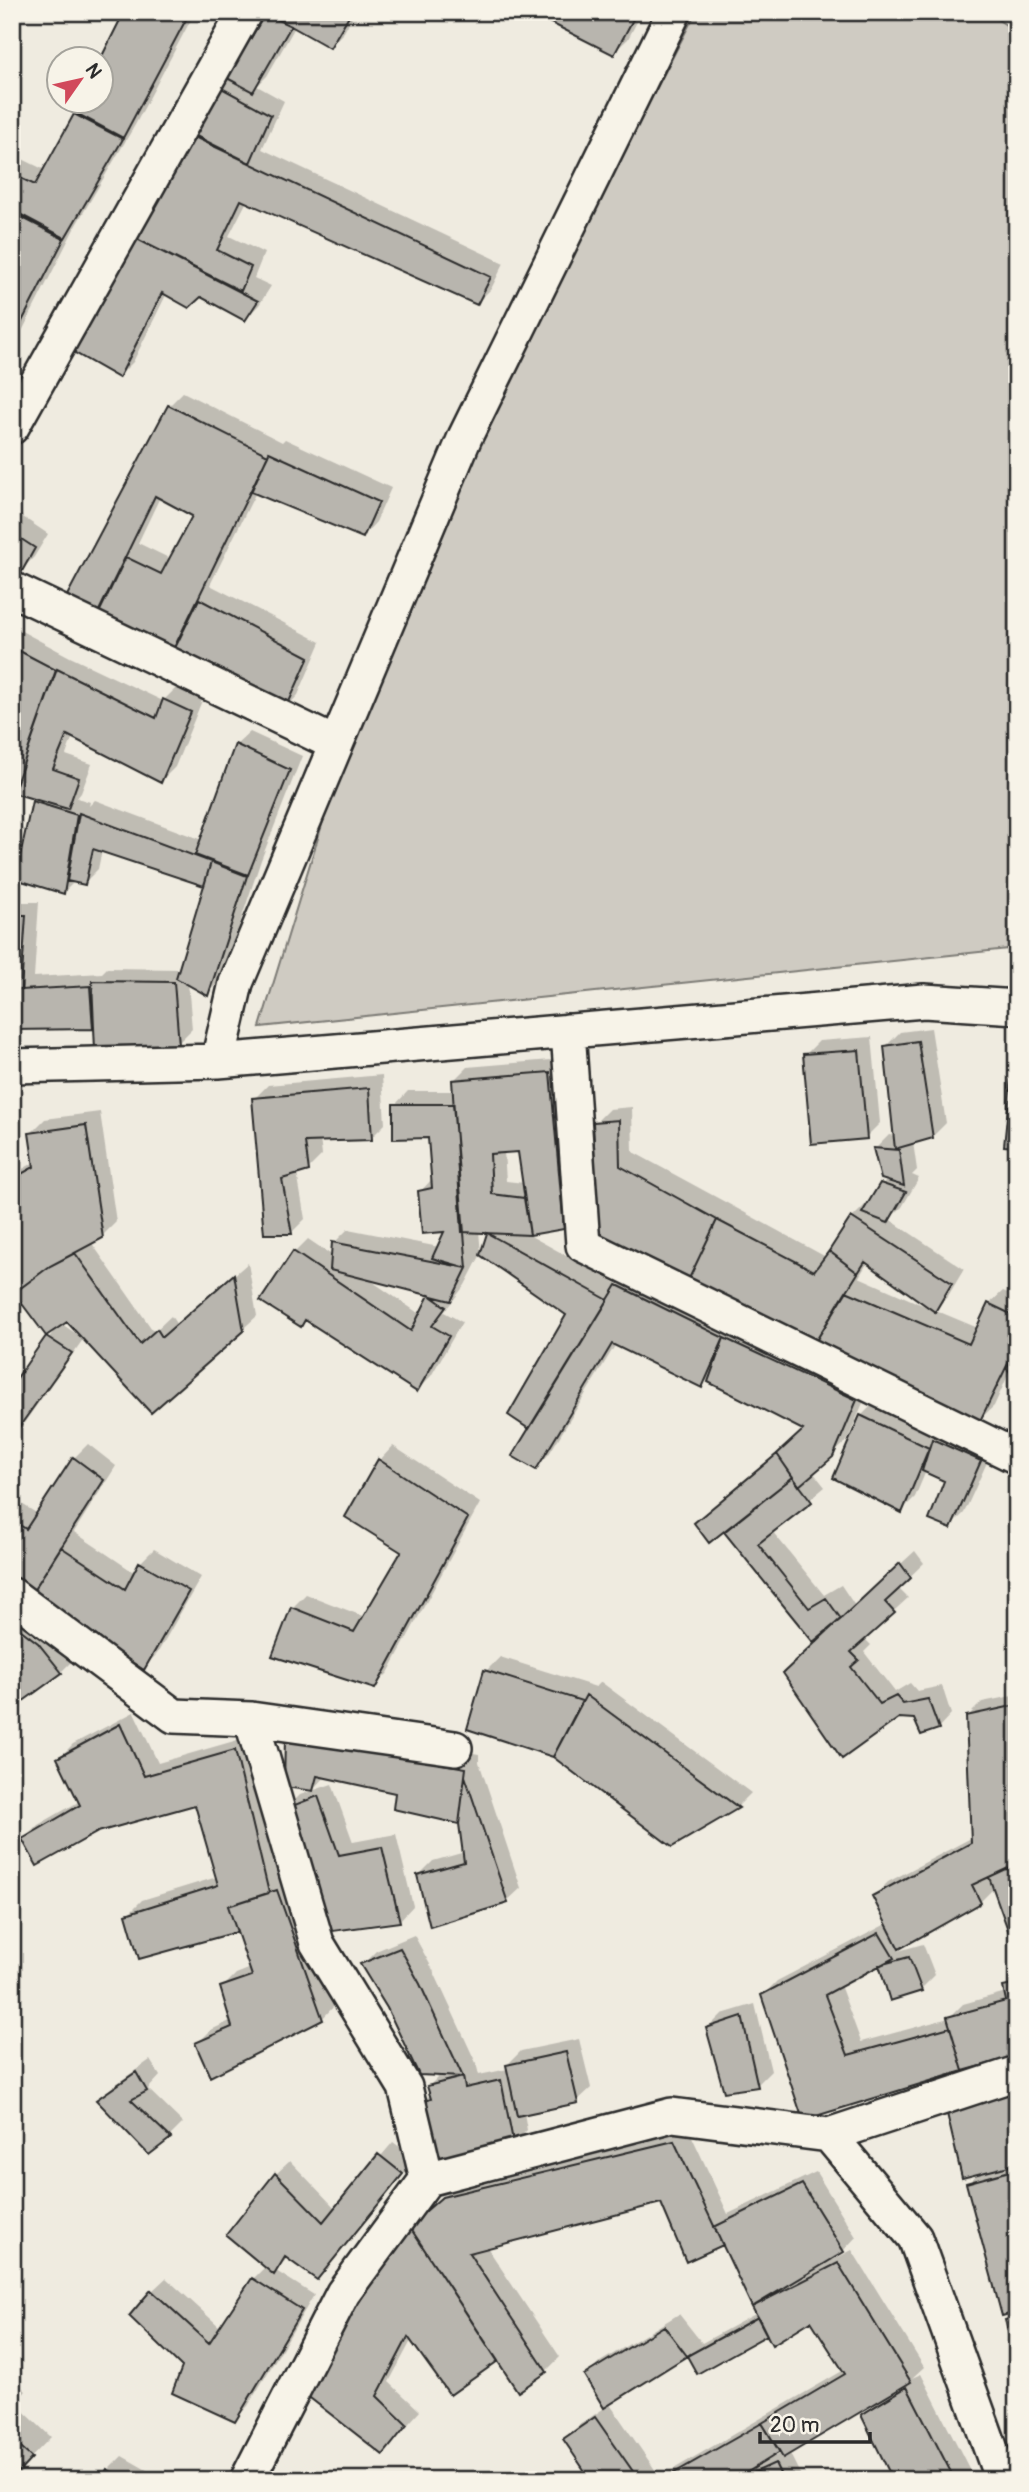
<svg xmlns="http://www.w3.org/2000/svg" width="1029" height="2492" font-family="Pangolin,sans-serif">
<rect width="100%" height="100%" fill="#efebe0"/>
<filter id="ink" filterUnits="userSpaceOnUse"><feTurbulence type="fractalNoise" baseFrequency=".0143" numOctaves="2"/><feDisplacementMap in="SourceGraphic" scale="14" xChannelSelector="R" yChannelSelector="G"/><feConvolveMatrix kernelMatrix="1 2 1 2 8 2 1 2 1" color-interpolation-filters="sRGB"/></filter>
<g filter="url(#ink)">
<path fill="#cfcbc2" stroke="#7d7b76" stroke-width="2" d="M696,12H986L1017,32V950L1008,949L260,1027L390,603Z"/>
<path fill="#0003" fill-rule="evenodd" d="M126,12H195L135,125L76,225L12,351V224L20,212L12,208V154L45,170L82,102H102V62Z
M268,12H355L344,32L330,46L295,27L267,76L257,86L284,101L262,149L504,263L491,289L477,303L247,201L229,236L264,253L254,278L271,286L259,305L245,319L201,295L167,293L133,362L119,376L73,349L217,86L232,73Z
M556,12H642L628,39L614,52Z
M183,392L282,442L285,439L391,488L376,522L363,536L256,492L210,585L321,642L298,695L285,709L66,602L169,406ZM160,497L194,516L171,559L138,543Z
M20,515L48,534L34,557L20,571L12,565V523Z
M12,626L70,657L163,701L178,686L203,698L175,767L161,781L73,736L66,755L92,764L81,793L77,798L90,802L89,806L95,800L202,840L236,745L250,732L302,756L261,860L221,980L207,993L188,982L192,1029L178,1043L95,1023L92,1027L12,1028V906L16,902H39L34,977L102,973L107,968L181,969L206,885L102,850L98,869L84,883L75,881L64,892L34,802L37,799L12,791V690L16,691L21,681L12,677Z
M931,1028L946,1123L932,1137L913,1142L917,1170L912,1175L919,1178L902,1207L889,1219L964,1269L948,1296L935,1310L978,1328L989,1304L1003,1291L1017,1297V1377L1010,1371L994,1406L980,1419L600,1237L595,1123L609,1109L632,1107L633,1152L826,1257L852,1218L866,1204L868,1205L887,1179L875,1149L889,1135L895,1136L886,1046L900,1032ZM868,1262L928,1305L927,1307L859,1277Z
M872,1037L880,1123L866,1137L805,1055L819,1041Z
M563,1059L577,1214L563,1228L527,1234L620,1285L632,1273L870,1386L847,1441L813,1472L825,1487L772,1531L824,1595L841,1585L855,1606L915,1551L924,1563L898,1588L908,1598L864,1638L871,1645L864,1652L895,1692L910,1683L917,1691L942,1686L951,1714L938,1728L916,1717H899L843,1756L828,1632L827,1630L814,1639L724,1529L696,1523L804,1429L712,1376L701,1386L616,1344L549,1454L536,1468L531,1429L568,1315L482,1255L491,1231H479L481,1254L465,1285L444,1312L462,1322L431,1376L417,1390L306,1319L300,1325L294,1253L308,1239L333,1256L334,1243L348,1229L439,1247L446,1230L420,1192L433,1178L429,1136L395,1105L408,1091H454L453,1081L467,1067ZM520,1150L524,1183L506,1181L504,1151ZM367,1278L433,1294L421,1315Z
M382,1075L385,1124L371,1138L320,1139L322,1155L308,1169L297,1173L305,1219L291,1233L254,1099L268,1085Z
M100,1112L116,1222L102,1236L91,1242L154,1332L171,1316L177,1325L248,1263L257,1316L152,1411L84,1338L12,1440V1388L54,1331L47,1334L12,1288V1175L35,1162L31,1133L45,1119ZM67,1320L81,1337L62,1324Z
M12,1147L17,1153L12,1158Z
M875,1402L994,1447L964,1513L950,1527L946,1480L926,1471L915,1497L901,1511L836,1477L861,1416Z
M88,1444L116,1466L74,1532L135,1573L140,1563L154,1549L201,1577L157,1654L143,1668L12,1583V1498L38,1514L74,1458Z
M393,1446L480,1503L388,1673L374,1687L292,1608L306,1594L365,1617L403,1551L348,1516L380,1460Z
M12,1600L75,1658L61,1672L12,1687Z
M500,1657L596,1687L601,1682L751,1793L738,1806L672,1845L553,1755L486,1671Z
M1017,1695V1949L995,1887L980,1902L906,1943L898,1951L923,1944L935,1975L921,1989L880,1963L840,1985L861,2042L949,2018L963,2004L1006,1992L1005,1988L1017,1976V2054L804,2118L763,1995L777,1981L888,1923L874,1896L888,1882L973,1837L968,1716L982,1702Z
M134,1712L158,1763L248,1737L335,2005L322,2019L197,2044L211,2030L232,2020L222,1988L236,1974L251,1968L239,1930L128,1914L142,1900L217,1877L196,1803L24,1839L38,1825L80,1801L59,1758L73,1744Z
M301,1724L479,1754V1762L521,1888L507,1901L419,1875L433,1861L465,1852L460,1822L395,1807L397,1792L326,1776L313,1790Z
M332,1784L353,1842L396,1834L413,1906L400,1920L286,1809L300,1795Z
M414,1935L433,1970L476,2063L479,2075L508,2069L507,2065L521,2051L579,2039L591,2088L577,2101L524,2113L527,2130L513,2144L420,2105L431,2094L429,2086L440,2075L389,2007L362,1965L376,1951Z
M755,2004L771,2071L757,2085L708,2028L722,2014Z
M150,2060L160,2076L148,2089L183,2123L169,2137L99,2100L112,2087Z
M1017,2076V2310L968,2184L979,2172Z
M688,2128L728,2214L816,2172L856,2237L843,2251L831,2258L833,2260L852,2250L924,2367L912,2378L921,2374L975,2480H895L864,2415L879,2400L789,2452L803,2480H593L565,2439L579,2425L606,2407L586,2376L600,2362L679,2314L702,2343L757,2313L724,2243L662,2201L487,2247L560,2357L546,2371L412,2339L389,2382L420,2411L383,2452L304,2391L425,2212L458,2184ZM812,2318L844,2370L660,2477L609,2403L688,2353L697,2372L767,2333ZM780,2450L783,2453L772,2458L771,2456Z
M393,2142L416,2159L330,2264L317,2278L288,2257L276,2271L314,2295L248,2406L234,2420L184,2367L152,2291L166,2278L221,2328L253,2279L266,2266L229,2235L276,2174L290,2161L336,2209Z
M1017,2311V2359L1007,2320Z
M12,2379L26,2391L15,2403L51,2437L19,2470L12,2463Z
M122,2456L164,2480H103L108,2470Z
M287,2473L297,2480H280Z"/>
<path fill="#b8b5ae" stroke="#2b2b2b" stroke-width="2" fill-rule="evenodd" d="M124,12H190L123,138L74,112L79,102H102L100,60Z
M266,12H351L330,48Z
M554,12H637L614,55L549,22Z
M265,14L291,26L253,92L227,78Z
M216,85L271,115L250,163L190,133Z
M74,114L123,139L65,238L12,210V174L35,185Z
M188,134L491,277L477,305L241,200L217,250L251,267L241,291L131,236Z
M15,214L64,239L12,341V220Z
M131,236L258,301L245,321L201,297L189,308L162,293L119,378L70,350Z
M168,405L268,455L171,654L96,619L126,557L161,574L192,516L155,496L95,619L63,603Z
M269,452L379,502L363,538L251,492Z
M12,533L35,548L21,573L12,567Z
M199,599L309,657L285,711L172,654Z
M12,647L56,670L13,793L12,694L18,682L12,679Z
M57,669L156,718L163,699L191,712L161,783L67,735L53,769L79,778L68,809L13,793Z
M235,744L290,770L248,875L195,855Z
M32,801L77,815L64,894L15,879Z
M79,813L211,862L204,886L93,849L85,885L67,881Z
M211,862L247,876L208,996L176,978Z
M12,915H26L21,990L90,986L93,1029L12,1030Z
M92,981L174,982L179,1045L95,1050Z
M918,1041L933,1138L895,1149L884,1046Z
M1014,1048H1017V1147L1004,1146Z
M859,1050L867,1139L811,1144L803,1054Z
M550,1072L564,1229L530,1235L462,1232L452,1080ZM518,1152L530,1235L524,1198L492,1194L490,1154Z
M369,1088L372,1140L305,1142L309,1171L282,1179L292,1234H264L252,1098Z
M393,1104H453L467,1268L432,1258L444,1232L422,1234L418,1191L432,1188L428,1138L393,1139Z
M619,1120L620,1166L717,1220L686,1285L598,1238L593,1122Z
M86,1125L103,1238L50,1266L14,1293L12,1179L34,1167L29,1133Z
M873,1148L899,1150L904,1186L881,1179Z
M880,1183L906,1192L888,1223L862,1213Z
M851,1217L952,1283L935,1312L865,1262L858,1273L829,1251Z
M717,1220L814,1271L829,1251L858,1273L811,1349L686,1285Z
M487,1233L608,1300L529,1429L508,1415L566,1315L480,1255Z
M332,1242L467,1268L451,1301L330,1270Z
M293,1251L411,1331L429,1295L446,1307L432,1326L449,1336L417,1392L305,1320L301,1327L260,1301Z
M75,1253L140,1344L157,1329L162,1337L234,1274L244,1331L151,1413L67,1322L46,1336L14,1293L50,1266Z
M617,1285L724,1338L702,1388L612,1344L536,1470L512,1456Z
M846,1291L969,1344L988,1303L1017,1317V1345L980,1421L811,1349Z
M46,1336L72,1353L12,1437V1385Z
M724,1338L857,1400L833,1457L799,1486L777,1454L803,1430L708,1382Z
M1017,1354V1379L1006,1368Z
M860,1415L929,1448L902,1513L833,1478Z
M932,1439L981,1461L951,1529L929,1520L944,1481L922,1471Z
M777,1454L793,1477L709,1543L694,1523Z
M73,1457L104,1480L30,1596L12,1585V1520L26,1529Z
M378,1459L468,1518L375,1689L272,1656L291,1607L354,1632L401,1552L345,1517Z
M793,1477L812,1502L758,1544L809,1608L826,1598L841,1619L813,1642L724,1532Z
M61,1547L125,1589L139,1562L189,1591L144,1670L30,1596Z
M900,1563L911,1578L885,1602L895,1613L851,1652L859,1660L851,1667L880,1704L896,1696L903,1704L928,1699L939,1729L921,1735L914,1719L899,1718L842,1759L783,1673Z
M12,1623L38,1643L62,1673L22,1702L12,1690Z
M484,1670L582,1701L553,1757L467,1729Z
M586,1695L739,1808L672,1847L553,1757Z
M1017,1705V1864L972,1885L981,1903L899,1949L872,1896L971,1843L966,1716Z
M120,1724L144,1776L235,1750L269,1893L228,1906L237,1932L139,1959L126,1914L218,1885L195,1805L98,1832L37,1866L22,1839L80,1805L57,1758Z
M285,1737L466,1768L459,1824L393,1809L395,1793L317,1776L313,1791L284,1787Z
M465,1776L508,1903L430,1927L417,1875L464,1862L459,1824Z
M318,1796L339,1855L382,1847L400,1922L318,1933L284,1809Z
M1008,1868L1017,1890V1955L989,1877Z
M277,1890L323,2020L210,2077L195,2043L232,2027L220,1987L252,1976L228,1906Z
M879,1933L894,1958L825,1995L848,2055L950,2027L963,2071L803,2120L761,1995Z
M400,1948L420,1984L463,2077L419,2075L387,2008L360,1964Z
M909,1957L922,1991L890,2001L879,1965Z
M1017,1984V2056L963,2071L947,2017L1006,2001L1003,1987Z
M742,2016L758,2087L724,2092L706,2028Z
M566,2052L578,2103L517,2116L506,2065Z
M136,2072L147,2091L131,2100L171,2138L149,2155L96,2100Z
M463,2077L465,2088L501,2080L514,2146L434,2161L418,2104L431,2099L427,2086Z
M1017,2086V2164L962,2178L945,2105Z
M674,2141L723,2245L686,2262L661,2203L469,2253L547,2372L518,2392L409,2226L442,2197Z
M378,2154L403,2174L317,2280L285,2257L274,2275L226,2235L275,2173L323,2222Z
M1017,2169V2312L1002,2316L966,2183Z
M802,2184L844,2252L752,2307L714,2227Z
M409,2226L498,2361L450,2395L408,2337L377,2396L407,2425L383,2455L301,2391Z
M838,2263L911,2382L783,2458L762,2423L845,2374L811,2321L772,2345L752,2307Z
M252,2278L302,2310L235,2422L172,2393L182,2367L129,2316L151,2290L209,2343Z
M758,2317L767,2335L697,2374L687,2356Z
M1017,2317V2366L1005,2320Z
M664,2326L687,2356L604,2408L584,2375Z
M907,2387L955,2480H893L861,2415Z
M595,2417L639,2480H591L563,2439Z
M762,2423L780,2452L735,2480H662Z
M12,2440L32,2458L19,2472L12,2465Z
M775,2463L783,2480H738Z
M107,2469L126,2480H101Z"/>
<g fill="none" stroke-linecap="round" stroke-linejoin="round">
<defs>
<path id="street" d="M12,427L245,12
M12,589L336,744
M568,1031L583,1245L1017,1457
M218,1061L236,983L465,437L674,12
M12,1066L218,1061L924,1001L1017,1007
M12,1595L174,1716L251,1719L455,1748
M251,1719L317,1943L405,2087L427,2179
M829,2135L1017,2073
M247,2480L343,2293L427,2179L672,2115L829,2135L915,2238L1002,2480"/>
</defs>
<use href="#street" stroke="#2b2b2b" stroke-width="38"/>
<use href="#street" stroke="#f7f3e8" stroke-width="33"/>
</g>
</g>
<rect width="1029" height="2492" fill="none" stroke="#f7f3e8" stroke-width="42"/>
<rect x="21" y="21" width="987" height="2450" fill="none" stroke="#2b2b2b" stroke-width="2.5" filter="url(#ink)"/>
<g transform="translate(80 80) rotate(56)"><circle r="33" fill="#f7f3e8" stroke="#a5a39c" stroke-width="2"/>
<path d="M0-5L12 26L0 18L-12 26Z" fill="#d1495b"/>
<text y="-10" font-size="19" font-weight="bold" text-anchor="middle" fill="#2b2b2b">N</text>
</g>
<path d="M760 2432v10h110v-10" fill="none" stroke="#2b2b2b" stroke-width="3.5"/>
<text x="770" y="2432" font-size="21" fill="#2b2b2b" stroke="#f7f3e8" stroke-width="5" paint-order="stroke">20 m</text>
</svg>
